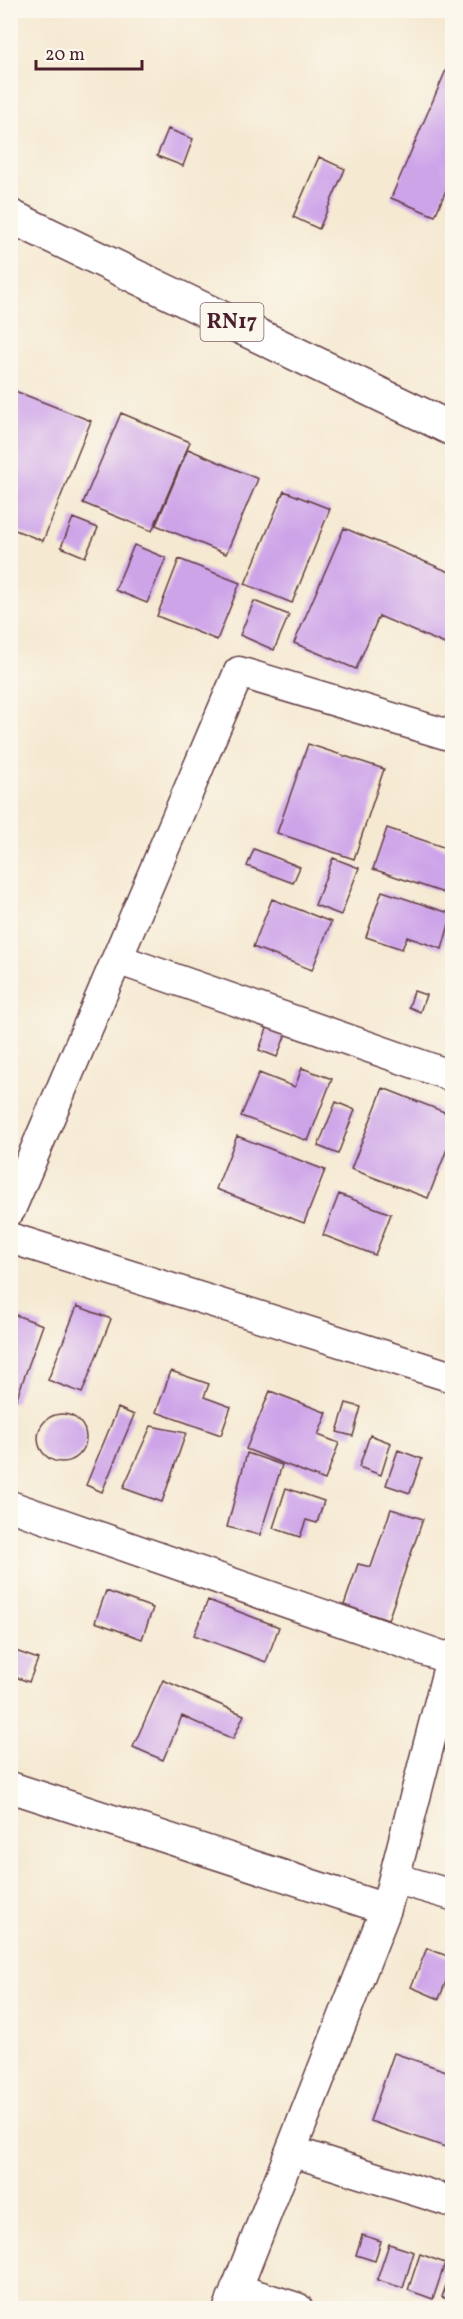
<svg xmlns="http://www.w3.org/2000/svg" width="463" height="2319" font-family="Vollkorn,serif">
<rect width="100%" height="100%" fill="#fbf7ec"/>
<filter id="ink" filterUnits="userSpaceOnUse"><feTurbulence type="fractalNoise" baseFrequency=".0167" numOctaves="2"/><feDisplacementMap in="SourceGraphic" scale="12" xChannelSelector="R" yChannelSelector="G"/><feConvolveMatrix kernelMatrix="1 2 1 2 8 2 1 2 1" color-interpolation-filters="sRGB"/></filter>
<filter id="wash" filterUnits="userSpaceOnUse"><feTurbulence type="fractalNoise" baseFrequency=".008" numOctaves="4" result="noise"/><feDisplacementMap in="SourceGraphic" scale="24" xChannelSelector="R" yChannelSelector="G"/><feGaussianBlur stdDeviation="1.35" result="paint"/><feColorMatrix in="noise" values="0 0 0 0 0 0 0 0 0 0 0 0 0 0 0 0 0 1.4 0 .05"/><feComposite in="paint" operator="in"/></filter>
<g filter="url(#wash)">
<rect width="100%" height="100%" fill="#f5e9d2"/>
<g id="blocks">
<path fill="#cea4e9" d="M446,70L452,73V176L435,216L391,198Z
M168,129L193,139L183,166L157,156Z
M319,157L345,169L319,229L293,217Z
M10,389L91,421L43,541L10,528Z
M121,413L190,442L152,531L83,503Z
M188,449L258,479L226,554L156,525Z
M284,491L330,509L292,603L245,584Z
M73,518L98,528L85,557L61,547Z
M344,528L452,573V647L379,616L356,669L294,643Z
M134,545L166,558L147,603L115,590Z
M179,559L240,583L217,640L157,616Z
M254,601L289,615L274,650L240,635Z
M308,744L384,769L354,859L277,833Z
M387,828L452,850V869L444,893L373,869Z
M254,849L300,867L293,883L247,866Z
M333,858L359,868L341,915L315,905Z
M382,891L452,914L442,949L407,937L402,949L366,937Z
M272,899L331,922L312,970L253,947Z
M414,991L426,995L420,1012L409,1007Z
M271,1018L289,1026L277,1057L259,1050Z
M302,1068L332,1079L308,1141L241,1116L259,1073L295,1087Z
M383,1088L452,1115V1136L428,1198L351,1169Z
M336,1102L355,1110L338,1154L318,1146Z
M237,1136L325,1170L304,1223L216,1189Z
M339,1194L391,1214L375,1255L323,1235Z
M77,1306L111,1319L82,1393L48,1380Z
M10,1313L43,1325L15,1403L10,1402Z
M171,1371L209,1384L204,1397L231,1407L221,1435L156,1412Z
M270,1391L327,1413L318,1435L339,1443L325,1480L246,1449Z
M346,1403L361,1407L353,1436L337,1432Z
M118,1408L134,1415L102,1492L86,1485Z
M38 1438a24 24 0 1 1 48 0a24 24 0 1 1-48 0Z
M151,1426L186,1433L162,1502L123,1488Z
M370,1435L391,1443L381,1475L359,1467Z
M398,1450L422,1459L410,1493L386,1485Z
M247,1453L282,1465L260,1535L227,1527Z
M286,1488L324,1501L317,1523L306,1520L300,1537L273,1528Z
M391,1509L423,1519L388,1620L344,1605L358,1564L371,1567Z
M106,1591L153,1608L142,1639L95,1622Z
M208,1600L279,1627L266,1662L194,1635Z
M10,1649L38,1659L29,1682L10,1675Z
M163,1680L244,1715L233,1739L182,1716L163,1760L133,1747Z
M427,1948L452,1958V1966L439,1999L411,1987Z
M394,2053L452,2073L451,2149L370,2121Z
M362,2235L381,2241L375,2261L356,2255Z
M389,2244L414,2252L403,2288L377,2280Z
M420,2254L445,2263L433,2299L408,2290Z
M452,2268V2301L442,2297Z"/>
</g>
</g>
<g filter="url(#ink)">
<use href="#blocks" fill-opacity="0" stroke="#643d44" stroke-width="1.5"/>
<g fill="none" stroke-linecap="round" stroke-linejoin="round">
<defs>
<path id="street" d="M117,959L452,1076
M10,1210L239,672L452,736
M10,1238L452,1377
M10,1506L450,1659
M10,1787L386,1909
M394,1878L452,1895
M291,2151L452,2202
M236,2289L297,2308
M229,2308L386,1909L452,1655"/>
<path id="primary" d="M10,216L452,429"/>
</defs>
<use href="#street" stroke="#643d44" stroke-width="33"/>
<use href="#primary" stroke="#643d44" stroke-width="36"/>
<use href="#street" stroke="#fff" stroke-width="30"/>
<use href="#primary" stroke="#fff" stroke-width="33"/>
</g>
</g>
<g text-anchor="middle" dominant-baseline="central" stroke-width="4.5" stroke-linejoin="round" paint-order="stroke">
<rect fill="#fbf7ec" stroke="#7f6065" stroke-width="1.5" x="200.5" y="303" width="63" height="38" rx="4.5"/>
<g font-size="22" font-weight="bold" fill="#4a1f2b">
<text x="232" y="322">RN17</text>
</g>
</g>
<rect width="463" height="2319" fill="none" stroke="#fbf7ec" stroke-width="36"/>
<path d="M36 60v9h106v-9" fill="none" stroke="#4a1f2b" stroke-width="3"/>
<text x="45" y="60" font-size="18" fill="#4a1f2b" stroke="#fbf7ec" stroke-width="4.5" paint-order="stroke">20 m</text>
</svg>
